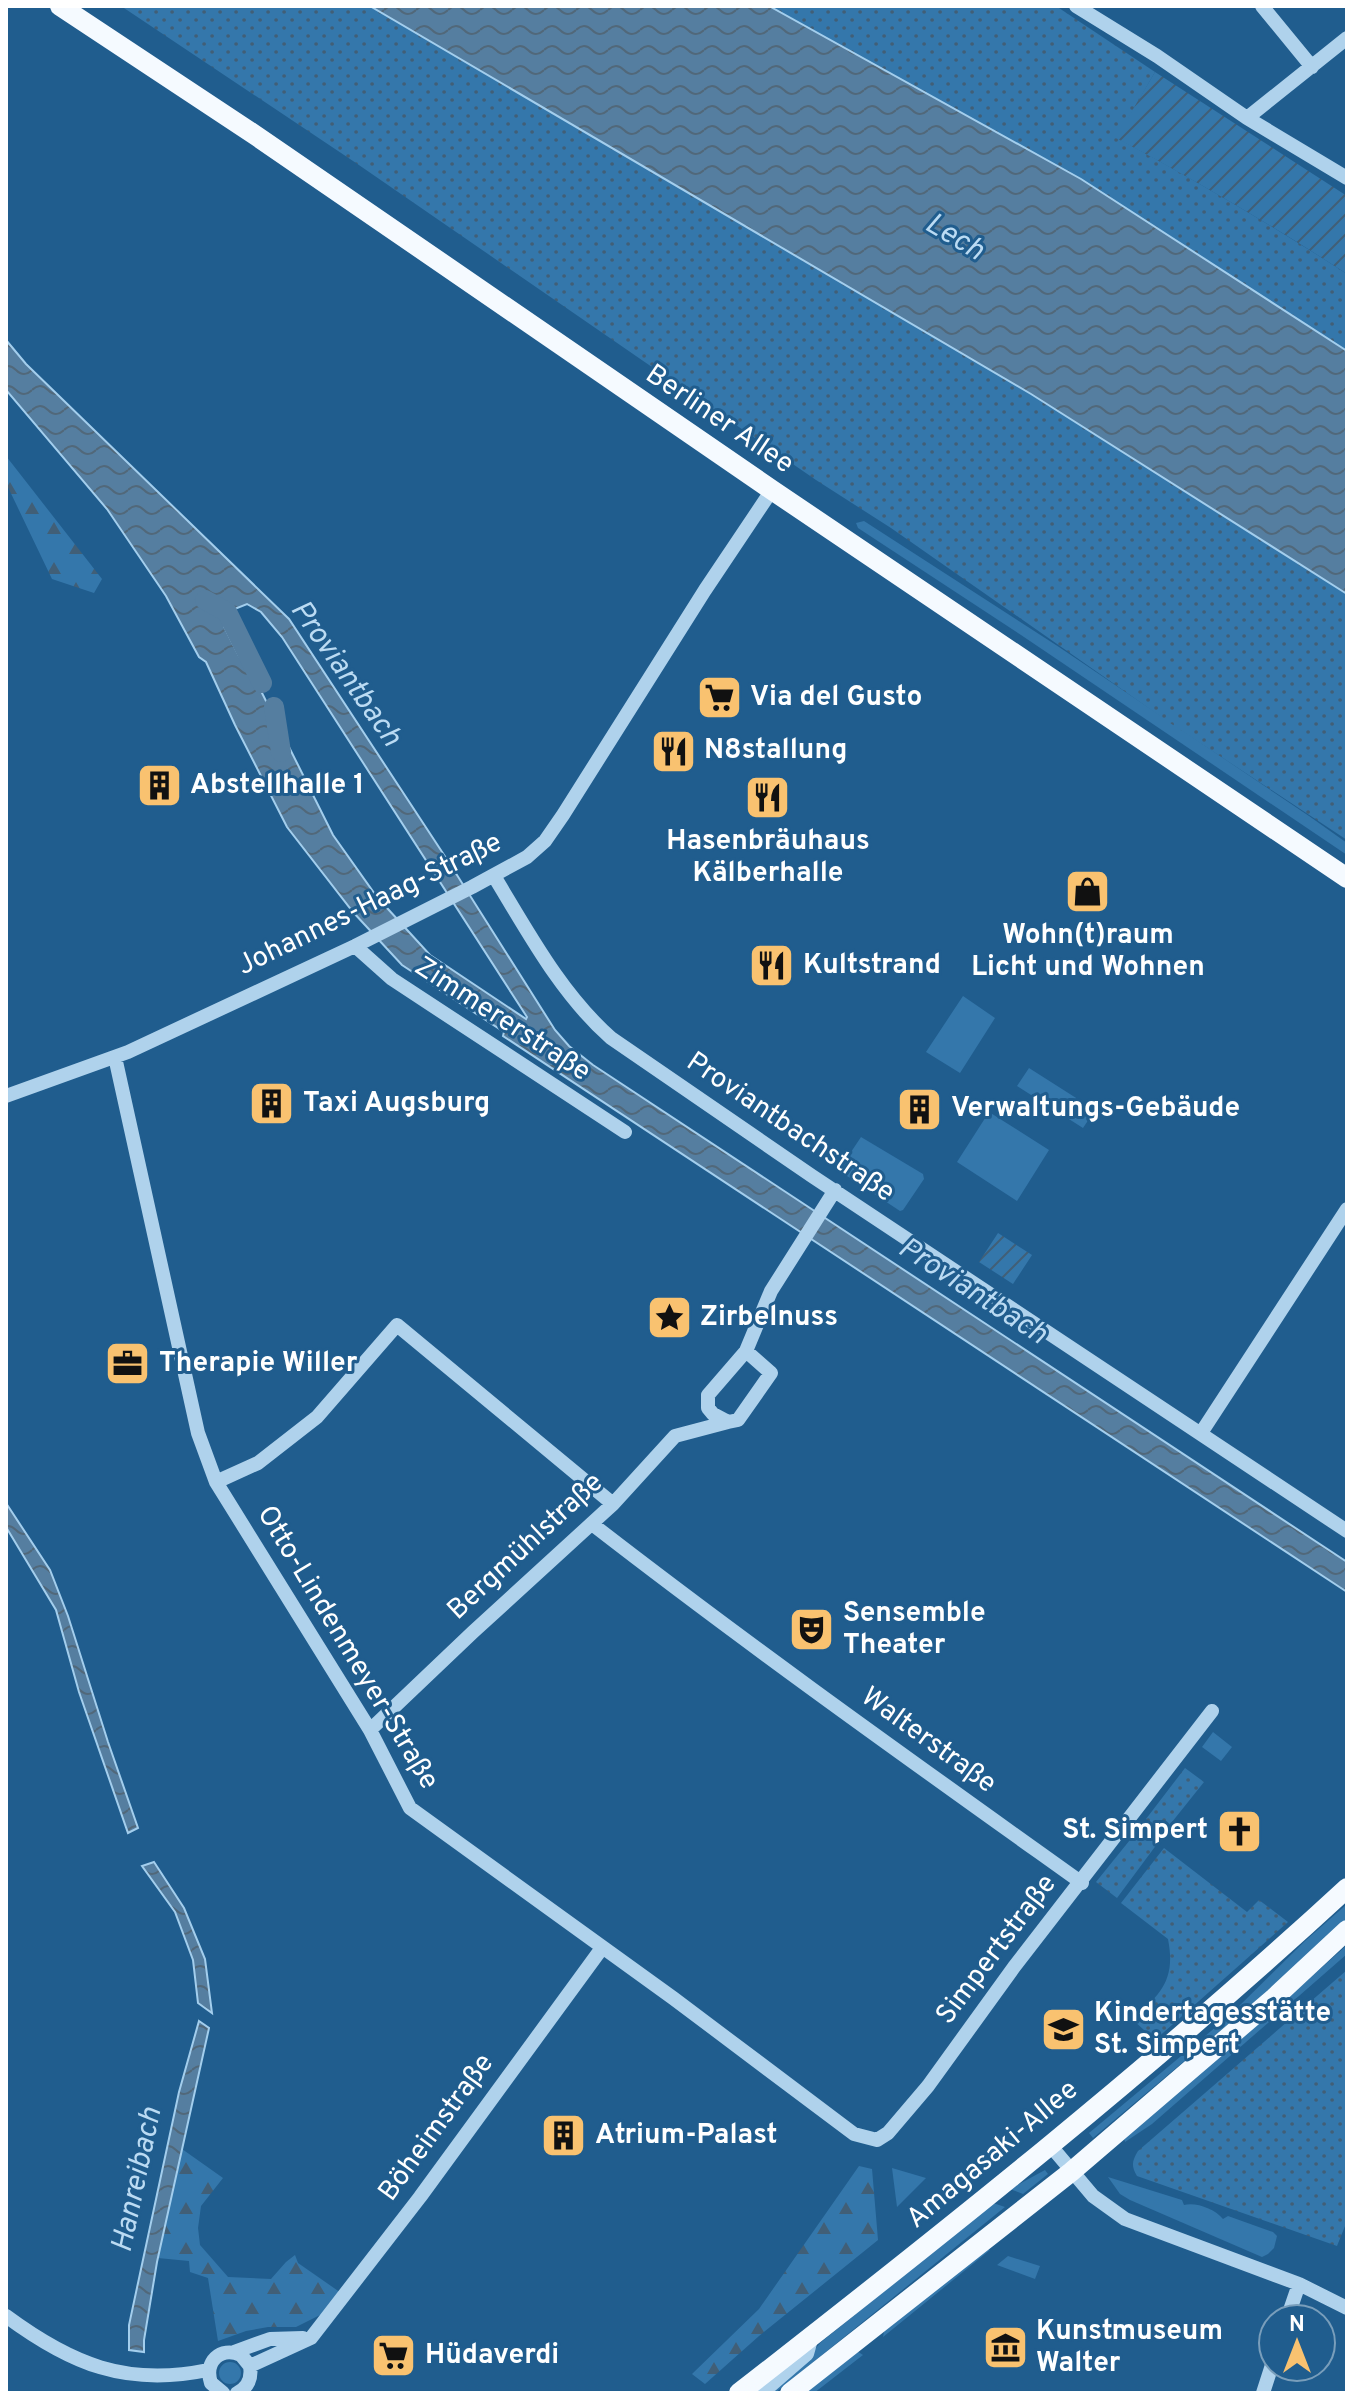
<svg xmlns="http://www.w3.org/2000/svg" width="1353" height="2399" font-family="Overpass,sans-serif">
<defs>
<pattern id="forest-firs" width="22" height="20" patternUnits="userSpaceOnUse" patternTransform="scale(2)"><rect width="22" height="20" fill="#3477ab"/><path d="M5 1l3.5 6h-7zM16 11l3.5 6h-7z" fill="#415f77"/></pattern>
<pattern id="park-dots" width="8" height="8" patternUnits="userSpaceOnUse" patternTransform="scale(2)"><rect width="8" height="8" fill="#3477ab"/><path d="M2 2h.1M6 6h.1" fill="none" stroke="#415f77" stroke-width="1.8" stroke-linecap="round"/></pattern>
<pattern id="garden-furrows" width="10" height="10" patternUnits="userSpaceOnUse" patternTransform="scale(2)"><rect width="10" height="10" fill="#3477ab"/><path d="M-1 1l2-2M0 10L10 0M9 11l2-2" fill="none" stroke="#415f77"/></pattern>
<pattern id="water-waves" width="16" height="10" patternUnits="userSpaceOnUse" patternTransform="scale(2)"><rect width="16" height="10" fill="#557ea0"/><path d="M0 5q4-4 8 0t8 0" fill="none" stroke="#51687a"/></pattern>
</defs>
<rect width="100%" height="100%" fill="#205d8e"/>
<path fill="#3477ab" d="M864,521L1059,647L1309,816L1347,843V855L1021,635L858,528L856,523Z
M963,996L995,1018L960,1073L926,1052Z
M1029,1068L1095,1110L1083,1128L1017,1086Z
M989,1112L1049,1150L1017,1201L957,1162Z
M861,1137L923,1174L924,1179L903,1210L900,1211L841,1172V1167Z
M1213,1732L1232,1747L1221,1761L1202,1747Z
M1347,1904V1919L1258,1999L1093,2138L1089,2133L1229,2016L1305,1941Z
M1347,1945V1954L1152,2124L1125,2142L1124,2138L1265,2018Z
M892,2168L926,2178L897,2207Z
M1045,2170L1048,2174L1023,2194L1010,2189Z
M1108,2177L1182,2200L1184,2205C1196,2202 1215,2209 1223,2219L1228,2216L1273,2232L1277,2236L1274,2248L1268,2254L1262,2257L1130,2200L1120,2194Z
M993,2203L1005,2207L775,2393H771L802,2366L820,2343Z
M983,2248L990,2250L883,2337L885,2326Z
M1008,2256L1040,2266L1035,2279L997,2265Z
M857,2351L863,2355L814,2393H801Z
M219 2373a11 11 0 1 1 22 0a11 11 0 1 1-22 0Z"/>
<path fill="url(#forest-firs)" d="M6,456L102,579L94,593L52,579L6,483Z
M182,2149L223,2178L201,2206L198,2228L200,2245L228,2277L271,2279L286,2262L295,2255L298,2263L344,2295L322,2314L296,2327H268L246,2331L218,2341L208,2278L190,2272L189,2261L158,2258Z
M859,2166L872,2169L878,2240L759,2336L705,2384L692,2374L759,2309Z"/>
<path fill="url(#park-dots)" d="M121,6H370L1031,394L1347,594V840L1170,723L891,528L816,480L356,163Z
M769,6H1056L1155,72L1117,138C1195,180 1272,225 1347,274V351L1081,179Z
M1185,1768L1204,1782L1164,1832L1146,1819Z
M1138,1830L1157,1844L1117,1898L1096,1882Z
M1164,1848L1247,1912L1259,1900L1288,1922L1155,2040L1133,2020C1161,1993 1176,1980 1168,1939L1121,1903Z
M1347,1970V2221L1337,2246L1137,2176C1131,2166 1132,2161 1138,2151Z"/>
<path fill="url(#garden-furrows)" d="M1155,72L1347,196V274C1272,225 1195,180 1116,138Z
M998,1233L1032,1255L1013,1284L979,1262Z"/>
<path fill="url(#water-waves)" stroke="#a3ceed" stroke-width="2" fill-rule="evenodd" d="M370,6H769L1081,179L1347,351V594L1031,394Z
M6,340L26,364L289,619L450,864L555,1030L569,1046L593,1065L1347,1562V1592L503,1036L504,1032L402,965L353,912L287,827L235,725L206,662L199,657L166,596L107,509L6,390ZM247,604L261,612L282,637L527,1017L526,1019L430,955L377,897L333,835L243,655L239,656L224,626L227,612Z
M6,1503L50,1570L68,1616L108,1742L138,1828L128,1833L79,1692L56,1610L6,1527Z
M154,1862L184,1908L205,1959L212,2013L198,2003L193,1960L175,1912L142,1866Z
M199,2021L209,2028L157,2262L144,2340V2352L129,2350V2325L179,2092Z"/>
<g fill="none" stroke-linecap="round" stroke-linejoin="round">
<path stroke="#557ea0" stroke-width="20" d="M205,600L227,612L262,683
M274,707L281,752"/>
<path stroke="#afd2ec" stroke-width="14" d="M1076,6L1157,56L1247,118L1347,178
M1262,6L1312,67
M1247,118L1347,38
M494,876C528,932 561,994 611,1038L812,1176L1347,1531
M355,946L392,979L625,1132
M115,1057L198,1433L216,1482L370,1730L410,1808L673,1998L854,2134L877,2140L888,2133L928,2086L1014,1967L1212,1711
M6,1096L128,1052L355,946L472,887L527,857L545,841L563,815L705,590L772,490
M746,1351L771,1373L738,1420L728,1422L713,1414L708,1408V1395L746,1351L771,1291L835,1190
M1201,1433L1347,1209
M216,1482L258,1463L317,1417L397,1325L613,1504
M592,1524C752,1648 917,1765 1082,1883
M370,1730L473,1632L613,1504L675,1436L728,1422
M1050,2145L1093,2196L1125,2219L1299,2284L1347,2308
M6,2316C71,2364 126,2387 208,2370
M1287,2319L1299,2284
M234,2352L270,2339L303,2338
M250,2366L311,2338L420,2197L602,1948
M223,2393L211,2383C204,2362 220,2346 241,2355L250,2366C252,2378 248,2388 237,2393
M762,2393L807,2354L812,2336
M1263,2393L1273,2362"/>
<path stroke="#f5faff" stroke-width="20" d="M60,6L258,137L772,490L1347,878
M739,2393C947,2231 1153,2067 1347,1888
M790,2393L1071,2172L1274,1998L1347,1930"/>
</g>
<defs>
<symbol id="supermarket-square" viewBox="-11 -11 22 22"><rect x="-9" y="-9" width="18" height="18" rx="4" fill="#f9c270" stroke="#205d8e"/><path d="M-6-5.5h2.5l.6 2H6L4.5 2H-2.5L-4.4-4H-6ZM-1.5 3.2a1.3 1.3 0 1 0 .1 0ZM3 3.2a1.3 1.3 0 1 0 .1 0Z" fill="#111"/></symbol>
<symbol id="restaurant-square" viewBox="-11 -11 22 22"><rect x="-9" y="-9" width="18" height="18" rx="4" fill="#f9c270" stroke="#205d8e"/><path d="M-5-6h1v4h1v-4h1v4h1v-4h1v5L-1.5 .5V6h-2V.5L-5-1ZM5-6V6H3V1.5H1.5Q1.5-4 5-6Z" fill="#111"/></symbol>
<symbol id="building-square" viewBox="-11 -11 22 22"><rect x="-9" y="-9" width="18" height="18" rx="4" fill="#f9c270" stroke="#205d8e"/><path d="M-4-6H4V6H1V3H-1V6H-4ZM-2.5-4.3h1.7v1.8h-1.7ZM.8-4.3h1.7v1.8H.8ZM-2.5-1h1.7V.8h-1.7ZM.8-1h1.7V.8H.8Z" fill="#111"/></symbol>
<symbol id="shop-square" viewBox="-11 -11 22 22"><rect x="-9" y="-9" width="18" height="18" rx="4" fill="#f9c270" stroke="#205d8e"/><path d="M-5-2.5h2.3a2.7 3.5 0 0 1 5.4 0H5L5.5 6h-11ZM-1.5-2.5h3a1.5 2.3 0 0 0-3 0Z" fill="#111"/></symbol>
<symbol id="sight-square" viewBox="-11 -11 22 22"><rect x="-9" y="-9" width="18" height="18" rx="4" fill="#f9c270" stroke="#205d8e"/><path d="M0-6L1.8-2.2L6-1.7L2.9 1.2L3.7 5.4L0 3.3L-3.7 5.4L-2.9 1.2L-6-1.7L-1.8-2.2Z" fill="#111"/></symbol>
<symbol id="office-square" viewBox="-11 -11 22 22"><rect x="-9" y="-9" width="18" height="18" rx="4" fill="#f9c270" stroke="#205d8e"/><path d="M-6-3h4V-5.5h4V-3h4V5H-6ZM-1-4.5V-3h2v-1.5ZM-6 0V1H6V0Z" fill="#111"/></symbol>
<symbol id="theatre-square" viewBox="-11 -11 22 22"><rect x="-9" y="-9" width="18" height="18" rx="4" fill="#f9c270" stroke="#205d8e"/><path d="M-5-5.5Q0-4 5-5.5V0Q5 5 0 6Q-5 5-5 0ZM-3.3-2.5H-1v1.5H-3.3ZM1-2.5H3.3v1.5H1ZM-2.8 1Q0 5.5 2.8 1Z" fill="#111"/></symbol>
<symbol id="church-square" viewBox="-11 -11 22 22"><rect x="-9" y="-9" width="18" height="18" rx="4" fill="#f9c270" stroke="#205d8e"/><path d="M-1.2-6h2.4v3.5h3.3v2.4h-3.3V6h-2.4V-.1h-3.3v-2.4h3.3Z" fill="#111"/></symbol>
<symbol id="school-square" viewBox="-11 -11 22 22"><rect x="-9" y="-9" width="18" height="18" rx="4" fill="#f9c270" stroke="#205d8e"/><path d="M0-5L7-2L0 1L-7-2ZM-4 1L0 2.5L4 1V4Q0 6-4 4Z" fill="#111"/></symbol>
<symbol id="museum-square" viewBox="-11 -11 22 22"><rect x="-9" y="-9" width="18" height="18" rx="4" fill="#f9c270" stroke="#205d8e"/><path d="M0-6L6-3V-2H-6V-3ZM-5-1h2V3h-2ZM-1-1h2V3h-2ZM3-1h2V3H3ZM-6 4H6V6H-6Z" fill="#111"/></symbol>
</defs>
<g fill-rule="evenodd">
<use href="#supermarket-square" x="694" y="672" width="51" height="51"/>
<use href="#restaurant-square" x="648" y="726" width="51" height="51"/>
<use href="#building-square" x="134" y="760" width="51" height="51"/>
<use href="#restaurant-square" x="742" y="772" width="51" height="51"/>
<use href="#shop-square" x="1062" y="866" width="51" height="51"/>
<use href="#restaurant-square" x="746" y="940" width="51" height="51"/>
<use href="#building-square" x="246" y="1078" width="51" height="51"/>
<use href="#building-square" x="894" y="1084" width="51" height="51"/>
<use href="#sight-square" x="644" y="1292" width="51" height="51"/>
<use href="#office-square" x="102" y="1338" width="51" height="51"/>
<use href="#theatre-square" x="786" y="1604" width="51" height="51"/>
<use href="#church-square" x="1214" y="1806" width="51" height="51"/>
<use href="#school-square" x="1038" y="2004" width="51" height="51"/>
<use href="#building-square" x="538" y="2110" width="51" height="51"/>
<use href="#museum-square" x="980" y="2322" width="51" height="51"/>
<use href="#supermarket-square" x="368" y="2330" width="51" height="51"/>
</g>
<g text-anchor="middle" dominant-baseline="central" stroke-width="6" stroke-linejoin="round" paint-order="stroke">
<g font-size="28" fill="#fff" stroke="#205d8e">
<text transform="translate(719 420) rotate(34)">Berliner Allee</text>
<text transform="translate(370 905) rotate(-26)">Johannes-Haag-Straße</text>
<text transform="translate(502 1020) rotate(33)">Zimmererstraße</text>
<text transform="translate(790 1128) rotate(34)">Proviantbachstraße</text>
<text transform="translate(526 1547) rotate(-43)">Bergmühlstraße</text>
<text transform="translate(347 1648) rotate(59)">Otto-Lindenmeyer-Straße</text>
<text transform="translate(928 1741) rotate(36)">Walterstraße</text>
<text transform="translate(997 1950) rotate(-53)">Simpertstraße</text>
<text transform="translate(437 2128) rotate(-54)">Böheimstraße</text>
<text transform="translate(993 2155) rotate(-40)">Amagasaki-Allee</text>
</g>
<g font-size="28" font-weight="bold" fill="#fff" stroke="#205d8e" text-anchor="start">
<text x="750" y="698">Via del Gusto</text>
<text x="704" y="751">N8stallung</text>
<text x="190" y="786">Abstellhalle 1</text>
<text x="768" y="842" text-anchor="middle">Hasenbräuhaus<tspan x="768" dy="32">Kälberhalle</tspan></text>
<text x="1088" y="936" text-anchor="middle">Wohn(t)raum<tspan x="1088" dy="32">Licht und Wohnen</tspan></text>
<text x="803" y="966">Kultstrand</text>
<text x="303" y="1104">Taxi Augsburg</text>
<text x="951" y="1109">Verwaltungs-Gebäude</text>
<text x="700" y="1318">Zirbelnuss</text>
<text x="159" y="1364">Therapie Willer</text>
<text x="843" y="1614">Sensemble<tspan x="843" dy="32">Theater</tspan></text>
<text x="1208" y="1831" text-anchor="end">St. Simpert</text>
<text x="1094" y="2014">Kindertagesstätte<tspan x="1094" dy="32">St. Simpert</tspan></text>
<text x="595" y="2136">Atrium-Palast</text>
<text x="1036" y="2332">Kunstmuseum<tspan x="1036" dy="32">Walter</tspan></text>
<text x="425" y="2356">Hüdaverdi</text>
</g>
<g font-size="30" font-style="italic" fill="#bbdbf3" stroke="#205d8e">
<text transform="translate(954 238) rotate(31)">Lech</text>
<text transform="translate(345 674) rotate(55)">Proviantbach</text>
<text transform="translate(972 1292) rotate(33)">Proviantbach</text>
<text transform="translate(138 2180) rotate(-78)">Hanreibach</text>
</g>
</g>
<rect width="1353" height="2399" fill="none" stroke="#ffffff" stroke-width="16"/>
<g transform="translate(1297 2343)"><circle r="38" fill="#205d8e" stroke="#799ebb" stroke-width="2"/>
<path d="M0-6L14 30L0 20L-14 30Z" fill="#f9c270"/>
<text y="-12" font-size="22" font-weight="bold" text-anchor="middle" fill="#ffffff">N</text>
</g>
</svg>
